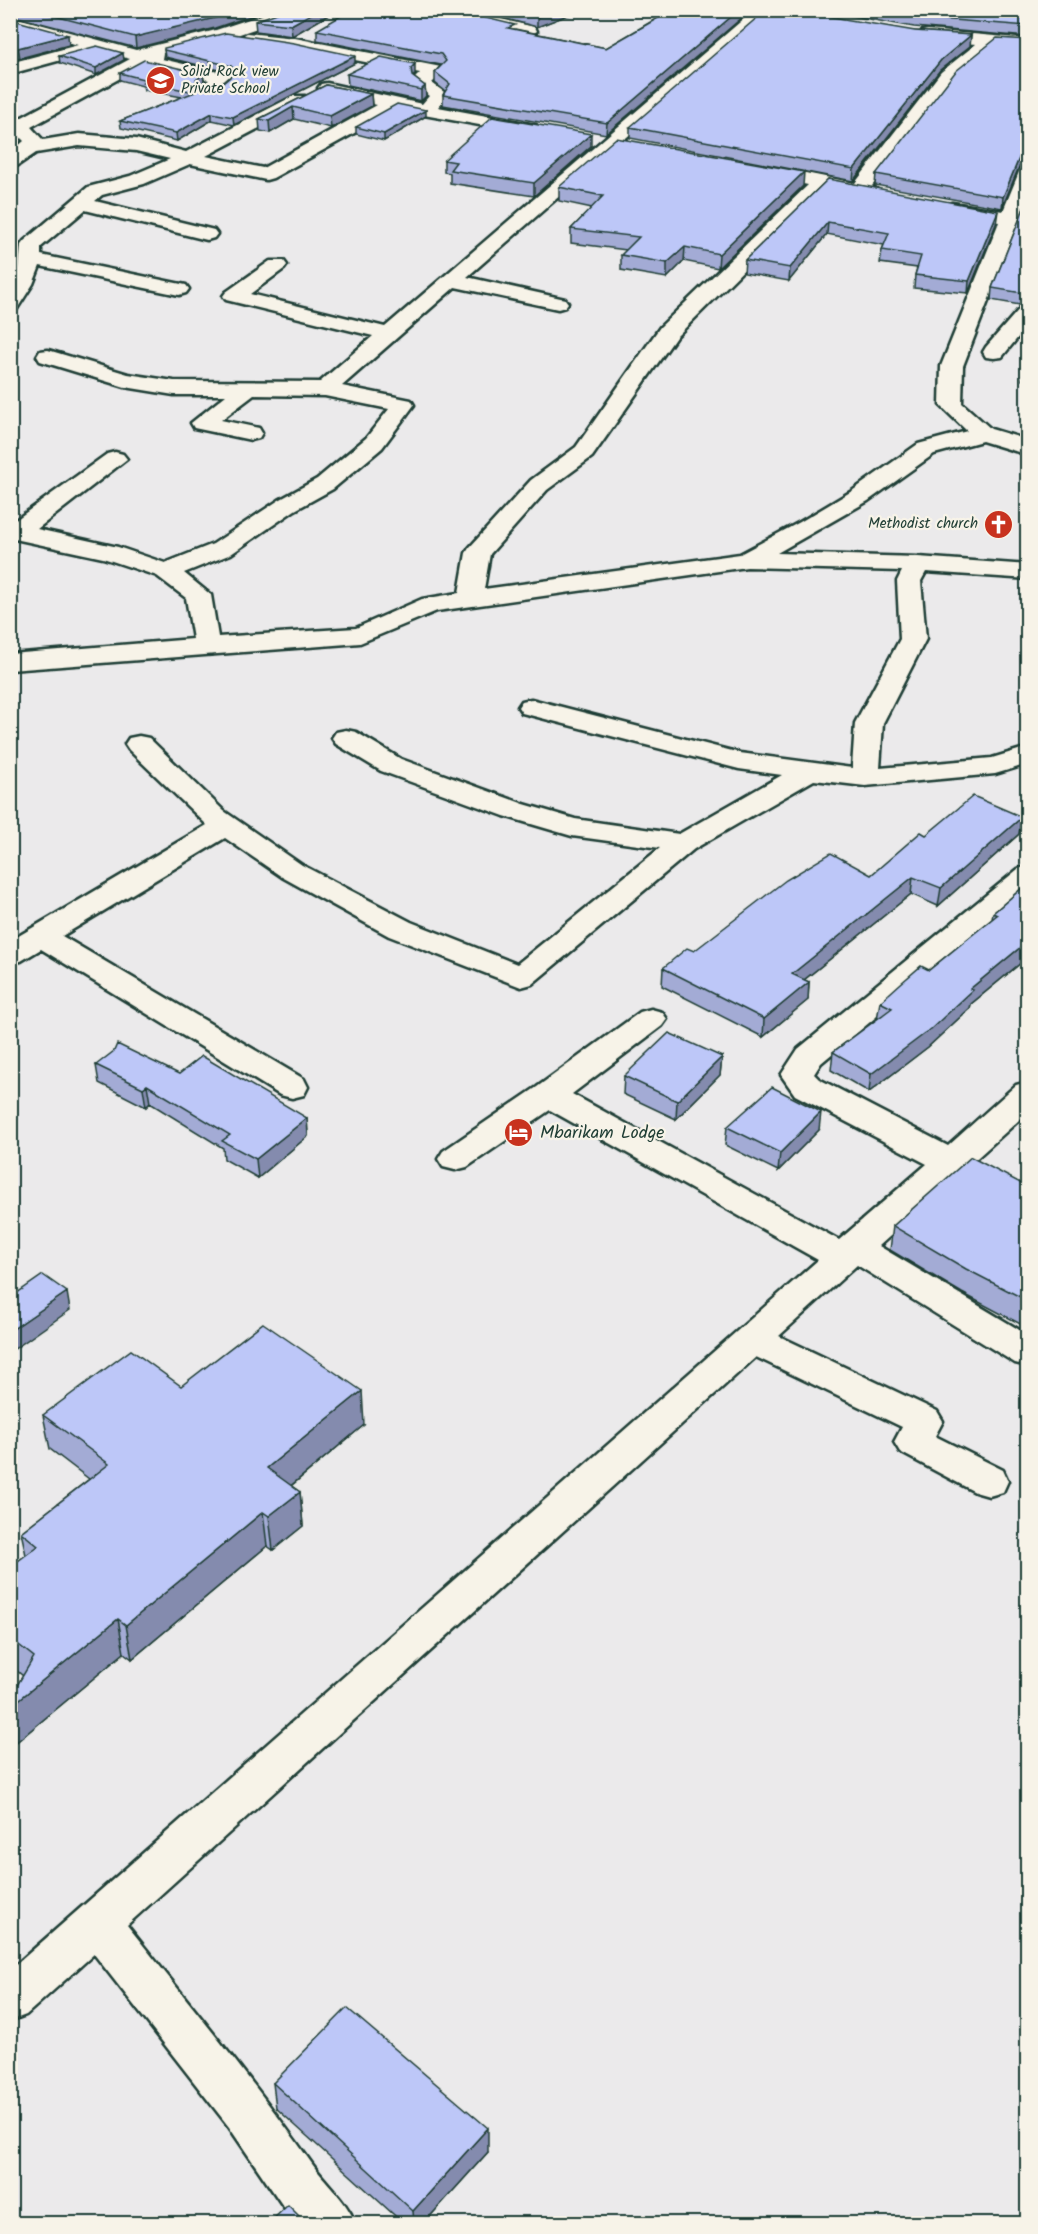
<svg xmlns="http://www.w3.org/2000/svg" width="1038" height="2234" font-family="Kalam,sans-serif">
<rect width="100%" height="100%" fill="#ebeaeb"/>
<filter id="ink" filterUnits="userSpaceOnUse"><feTurbulence type="fractalNoise" baseFrequency=".0167" numOctaves="2"/><feDisplacementMap in="SourceGraphic" scale="12" xChannelSelector="R" yChannelSelector="G"/><feConvolveMatrix kernelMatrix="1 2 1 2 8 2 1 2 1" color-interpolation-filters="sRGB"/></filter>
<g filter="url(#ink)">
<g fill="none" stroke-linecap="round" stroke-linejoin="round">
<defs>
<path id="minor" d="M277,10H303L301,13L228,38L163,53L162,59L231,75L234,79C227,88 213,94 202,92L199,88L209,80L144,65L31,127L43,140L79,134L136,139L186,152L293,96H305L308,100L305,104L206,156L263,168L377,105L321,92L318,88L321,84L327,83L422,104L429,96L414,85V79L420,73L295,48L241,42L239,38L247,33L295,38L441,67L444,71L432,83L448,95L438,107L530,124L536,125L539,129L536,133L530,134L396,110L273,178L266,180L190,164L144,184L102,195L95,201L214,230L217,234L214,238L207,240L85,210L41,247V255L186,285L189,289L186,293L179,295L40,266L33,284L17,309L10,311V288L19,270L21,245L24,241L88,187L130,176L170,159L136,151L79,146L36,153L17,166L10,167V153L24,141L10,127L13,122L130,59L98,50L10,74V63L78,45L10,26V16L136,50L216,30Z
M429,10H461L535,27L537,31L529,36L431,13Z
M754,10H772L467,277L565,299L568,303L565,307L558,309L455,287L342,386L411,400L414,405L382,448L333,489L295,510L231,554L184,573L211,595L218,637L356,628L422,599L459,593L466,553L469,548L531,480L576,447L660,327L808,185L754,174L752,170L754,166L761,164L855,183L941,72L976,44L928,40L922,39L920,35L922,31L928,30L1028,39V49L995,46L953,80L872,186L879,191L876,195L869,197L826,188L676,337L592,457L547,490L490,554L484,589L740,554L800,522L852,491L918,444L967,431L940,405L941,366L999,222L952,215L945,213L942,209L945,205L952,203L1003,211L1019,172L1021,168L1028,166V198L963,366L962,403L991,429L1028,440V455L982,441L934,454L868,501L777,553L918,557L1028,565V579L926,572L921,581L926,639L883,723L880,768L992,758L1028,747V764L995,774L865,786L814,780L694,849L532,984L521,987L389,936L282,877L225,838L62,936L304,1079L308,1087L304,1095L292,1098L280,1095L41,949L21,961L10,963V941L207,825L129,750L125,744L129,738L139,736L149,738L224,811L302,865L411,922L517,964L660,848L572,836L504,816L381,771L336,744L332,738L336,732L346,730L356,732L401,759L524,804L575,819L679,834L782,775L739,769L522,713L518,707L522,701L531,699L740,753L852,768L855,723L900,639L897,581L902,571L747,567L437,611L360,643L10,670V654L193,639L186,598L157,576L103,558L10,538V524L107,454L115,452L123,454L127,459L37,529L118,547L165,563L213,544L279,500L317,479L366,438L389,409L325,396L254,395L221,420L259,428L262,433L259,438L251,440L194,428L191,423L226,395H174L125,387L40,361L37,356L40,351L48,350L128,374L174,381L320,382L373,336L226,300L223,296L226,292L270,261H284L287,265L284,269L250,294L385,327Z
M1028,305V325L1002,357L994,358L986,357L983,352L986,347L1021,307Z
M1028,866V890L821,1063L814,1074L819,1079L948,1146L1016,1085L1028,1082V1112L879,1246L1028,1335V1366L1015,1363L857,1265L779,1336L937,1411L943,1421L935,1436L1003,1470L1008,1481L1003,1492L989,1496L975,1492L900,1452L894,1442L902,1427L756,1357L127,1925C189,2003 252,2079 310,2161C325,2183 345,2198 356,2224H298L283,2206L229,2127L94,1954L26,2015L10,2021V1970L818,1260L550,1110L467,1167L455,1170L443,1167L438,1159L443,1151L537,1087L640,1012L651,1009L662,1012L667,1019L662,1026L572,1094L839,1240L927,1164L795,1095L781,1075L798,1049L1018,869Z"/>
</defs>
<use href="#minor" stroke="#1f3d34" stroke-width="5"/>
<use href="#minor" fill="#f7f3e8" fill-rule="evenodd"/>
</g>
<path fill="#a3abd5" stroke="#1f3d34" stroke-width="1.5" d="M10,10H268L215,28L136,48L10,15Z
M337,10L292,36L256,31L255,21Z
M472,10H581L537,27Z
M671,10L606,134L443,105V95L445,91L435,83V72L441,65L317,40V30L515,29L606,48Z
M818,10H1028V37L914,27Z
M10,19L69,45L20,58L10,55Z
M915,31L971,35L970,46L940,70L853,181L630,138V127Z
M164,50L355,63L234,125L212,120L177,141L121,128L120,121L182,97L144,90L143,86L120,80V73L203,74L204,81L200,85L201,87H211L224,82L233,74L232,73L165,57Z
M59,56L124,60L96,75L60,63Z
M347,74H415L413,77L425,86L426,96L421,101L348,85Z
M326,85L371,94L372,106L331,128L294,119L270,133L260,131L259,119Z
M426,116L384,141L356,134V127Z
M591,146L534,196L450,183V173L444,172V160Z
M1019,167L1002,208L875,185L876,174Z
M828,179L996,224L968,293L914,288L915,275L917,268L880,263L882,250L884,245L827,234L789,281L744,273L745,260Z
M803,186L718,268L684,261L667,278L621,270V255L627,250L571,243V229L592,208L559,201V187Z
M1028,198V303L1020,305L991,300L992,288Z
M1028,363V381L1022,380L1024,368Z
M1022,817L1019,834L938,906L911,894L804,980L809,982L808,1000L763,1037L662,986L663,968L694,951L871,875L926,835Z
M1028,883V957L971,1004L970,1008L928,1047L869,1092L831,1070L833,1052L877,1019L880,1002L929,970L992,919L993,913Z
M722,1057L720,1075L676,1119L623,1094L624,1076Z
M96,1065L179,1074L307,1118L308,1136L258,1178L224,1159L223,1148L150,1103L146,1107L99,1083Z
M727,1127L819,1130L778,1171L725,1145Z
M1028,1187V1328L962,1293L890,1250L893,1226Z
M181,1386L364,1425L291,1486L300,1492L303,1526L273,1550L267,1546L132,1659L124,1653L14,1744L11,1742L10,1739V1697L23,1676L10,1665V1567L26,1555L21,1532L89,1479L50,1449L43,1415Z
M273,2083L488,2152L424,2223H403L276,2108Z"/>
<path fill="#848bae" stroke="#1f3d34" stroke-width="1.5" d="M237,10H268L215,28L136,48L135,37Z
M318,10H337L292,36L291,25Z
M554,10H581L537,27V17Z
M739,10H751L606,134L607,123Z
M68,35L69,45L20,58L18,48Z
M971,35L970,46L940,70L853,181L854,169L941,60Z
M123,53L124,60L96,75V68Z
M355,56V63L234,125L233,117Z
M415,64V74L412,79L411,68Z
M203,74L204,81L197,88L196,80Z
M425,86L426,96L421,101V90Z
M371,94L372,106L331,128L330,116Z
M293,107L294,119L270,133L269,121Z
M426,110V116L384,141V134Z
M212,113V120L177,141L176,133Z
M591,134V146L534,196V183Z
M1028,154V165L1019,167L1002,208L1003,197L1020,156Z
M804,172L803,186L718,268L719,254Z
M998,211L996,224L968,293L969,281Z
M828,222L827,234L789,281L790,268Z
M685,247L684,261L667,278V263Z
M1028,292L1027,303L1020,305L1022,293Z
M1022,817L1019,834L938,906L941,888Z
M913,877L911,894L790,991L792,974Z
M1028,941V957L971,1004L970,1008L928,1047L869,1092L871,1074L970,989Z
M809,982L808,1000L763,1037L764,1019Z
M722,1057L720,1075L676,1119L677,1101Z
M147,1085L150,1103L146,1107L143,1088Z
M821,1112L819,1130L778,1171L780,1153Z
M307,1118L308,1136L258,1178L256,1159Z
M67,1292L70,1310L10,1352V1331Z
M362,1391L364,1425L271,1502L267,1468Z
M300,1492L303,1526L273,1550L269,1516Z
M263,1512L267,1546L132,1659L126,1625Z
M118,1619L124,1653L14,1744L10,1731V1707Z
M488,2128V2152L424,2223H414L413,2211Z"/>
<path fill="#bdc7f8" stroke="#1f3d34" stroke-width="1.5" d="M32,10H237L215,18L135,37Z
M285,10H318L291,25L255,21Z
M351,10H453L515,25L508,28L606,48L672,10H739L607,123L443,95L450,84L435,72L446,61L441,54L317,30Z
M513,10H554L537,17Z
M766,10H791L915,31L971,35L941,60L854,169L630,127Z
M879,10H1028V26L915,17Z
M10,19L68,35L18,48L10,45Z
M226,33L294,43L355,56L233,117L212,113L176,133L120,121L195,92L143,82L147,80L120,73L144,60L203,74L196,80L201,87H211L224,82L236,72L231,66L164,50V48Z
M997,38L1028,40V154L1020,156L1003,197L876,174L956,71Z
M97,46L123,53L96,68L59,56Z
M381,57L415,64L411,68L412,76L425,86L421,90L347,74Z
M326,85L371,94L330,116L293,107L269,121L259,119Z
M397,104L426,110L384,134L356,127Z
M492,117L591,134L534,183L450,170L456,162L444,160Z
M616,138L804,172L719,254L685,247L667,263L621,255L639,237L571,229L603,196L559,187Z
M828,179L998,211L969,281L915,275L921,256L882,250L889,233L828,222L790,268L745,260Z
M1028,198V292L1022,293L992,288Z
M973,796L1022,817L941,888L913,877L792,974L809,982L764,1019L663,968L687,948L694,951L786,880L831,853L871,875L921,832L926,835Z
M1028,883V941L970,989L973,990L931,1029L871,1074L833,1052L892,1008L880,1002L900,984L921,966L929,970L997,915L993,913Z
M669,1033L722,1057L677,1101L624,1076Z
M117,1044L179,1074L202,1056L307,1118L256,1159L222,1141L230,1135L147,1085L143,1088L96,1065L114,1051Z
M772,1087L821,1112L780,1153L727,1127Z
M971,1157L1028,1187V1301L966,1269L893,1226Z
M43,1275L67,1292L10,1331V1298Z
M263,1323L362,1391L267,1468L300,1492L269,1516L263,1512L126,1625L118,1619L10,1707V1697L34,1657L10,1638V1567L38,1546L21,1532L109,1464L43,1415L131,1350L181,1386Z
M347,2008L488,2128L413,2211L273,2083Z
M288,2205L306,2223H269Z"/>
</g>
<defs>
<symbol id="school-disc" viewBox="-11 -11 22 22"><circle r="9.5" fill="#c8321e" stroke="#f7f3e8"/><path d="M0-5L7-2L0 1L-7-2ZM-4 1L0 2.5L4 1V4Q0 6-4 4Z" fill="#fff"/></symbol>
<symbol id="church-disc" viewBox="-11 -11 22 22"><circle r="9.5" fill="#c8321e" stroke="#f7f3e8"/><path d="M-1.2-6h2.4v3.5h3.3v2.4h-3.3V6h-2.4V-.1h-3.3v-2.4h3.3Z" fill="#fff"/></symbol>
<symbol id="hotel-disc" viewBox="-11 -11 22 22"><circle r="9.5" fill="#c8321e" stroke="#f7f3e8"/><path d="M-6-4.5h1.5V1H6V5H4.5V3h-9V5H-6ZM-4 0a1.8 1.8 0 1 1 3.6 0ZM.5 0V-2.5h3Q6-2.5 6 0Z" fill="#fff"/></symbol>
</defs>
<g fill-rule="evenodd">
<use href="#school-disc" x="144" y="64" width="33" height="33"/>
<use href="#church-disc" x="982" y="508" width="33" height="33"/>
<use href="#hotel-disc" x="502" y="1116" width="33" height="33"/>
</g>
<g text-anchor="middle" dominant-baseline="central" stroke-width="4.5" stroke-linejoin="round" paint-order="stroke">
<g font-size="15" fill="#1f3d34" stroke="#f7f3e8" text-anchor="start">
<text x="181" y="72">Solid Rock view<tspan x="181" dy="17">Private School</tspan></text>
<text x="978" y="524" text-anchor="end">Methodist church</text>
</g>
<g font-size="18" fill="#1f3d34" stroke="#f7f3e8" text-anchor="start">
<text x="540" y="1133">Mbarikam Lodge</text>
</g>
</g>
<rect width="1038" height="2234" fill="none" stroke="#f7f3e8" stroke-width="36"/>
<rect x="18" y="18" width="1002" height="2198" fill="none" stroke="#1f3d34" stroke-width="2" filter="url(#ink)"/>
</svg>
